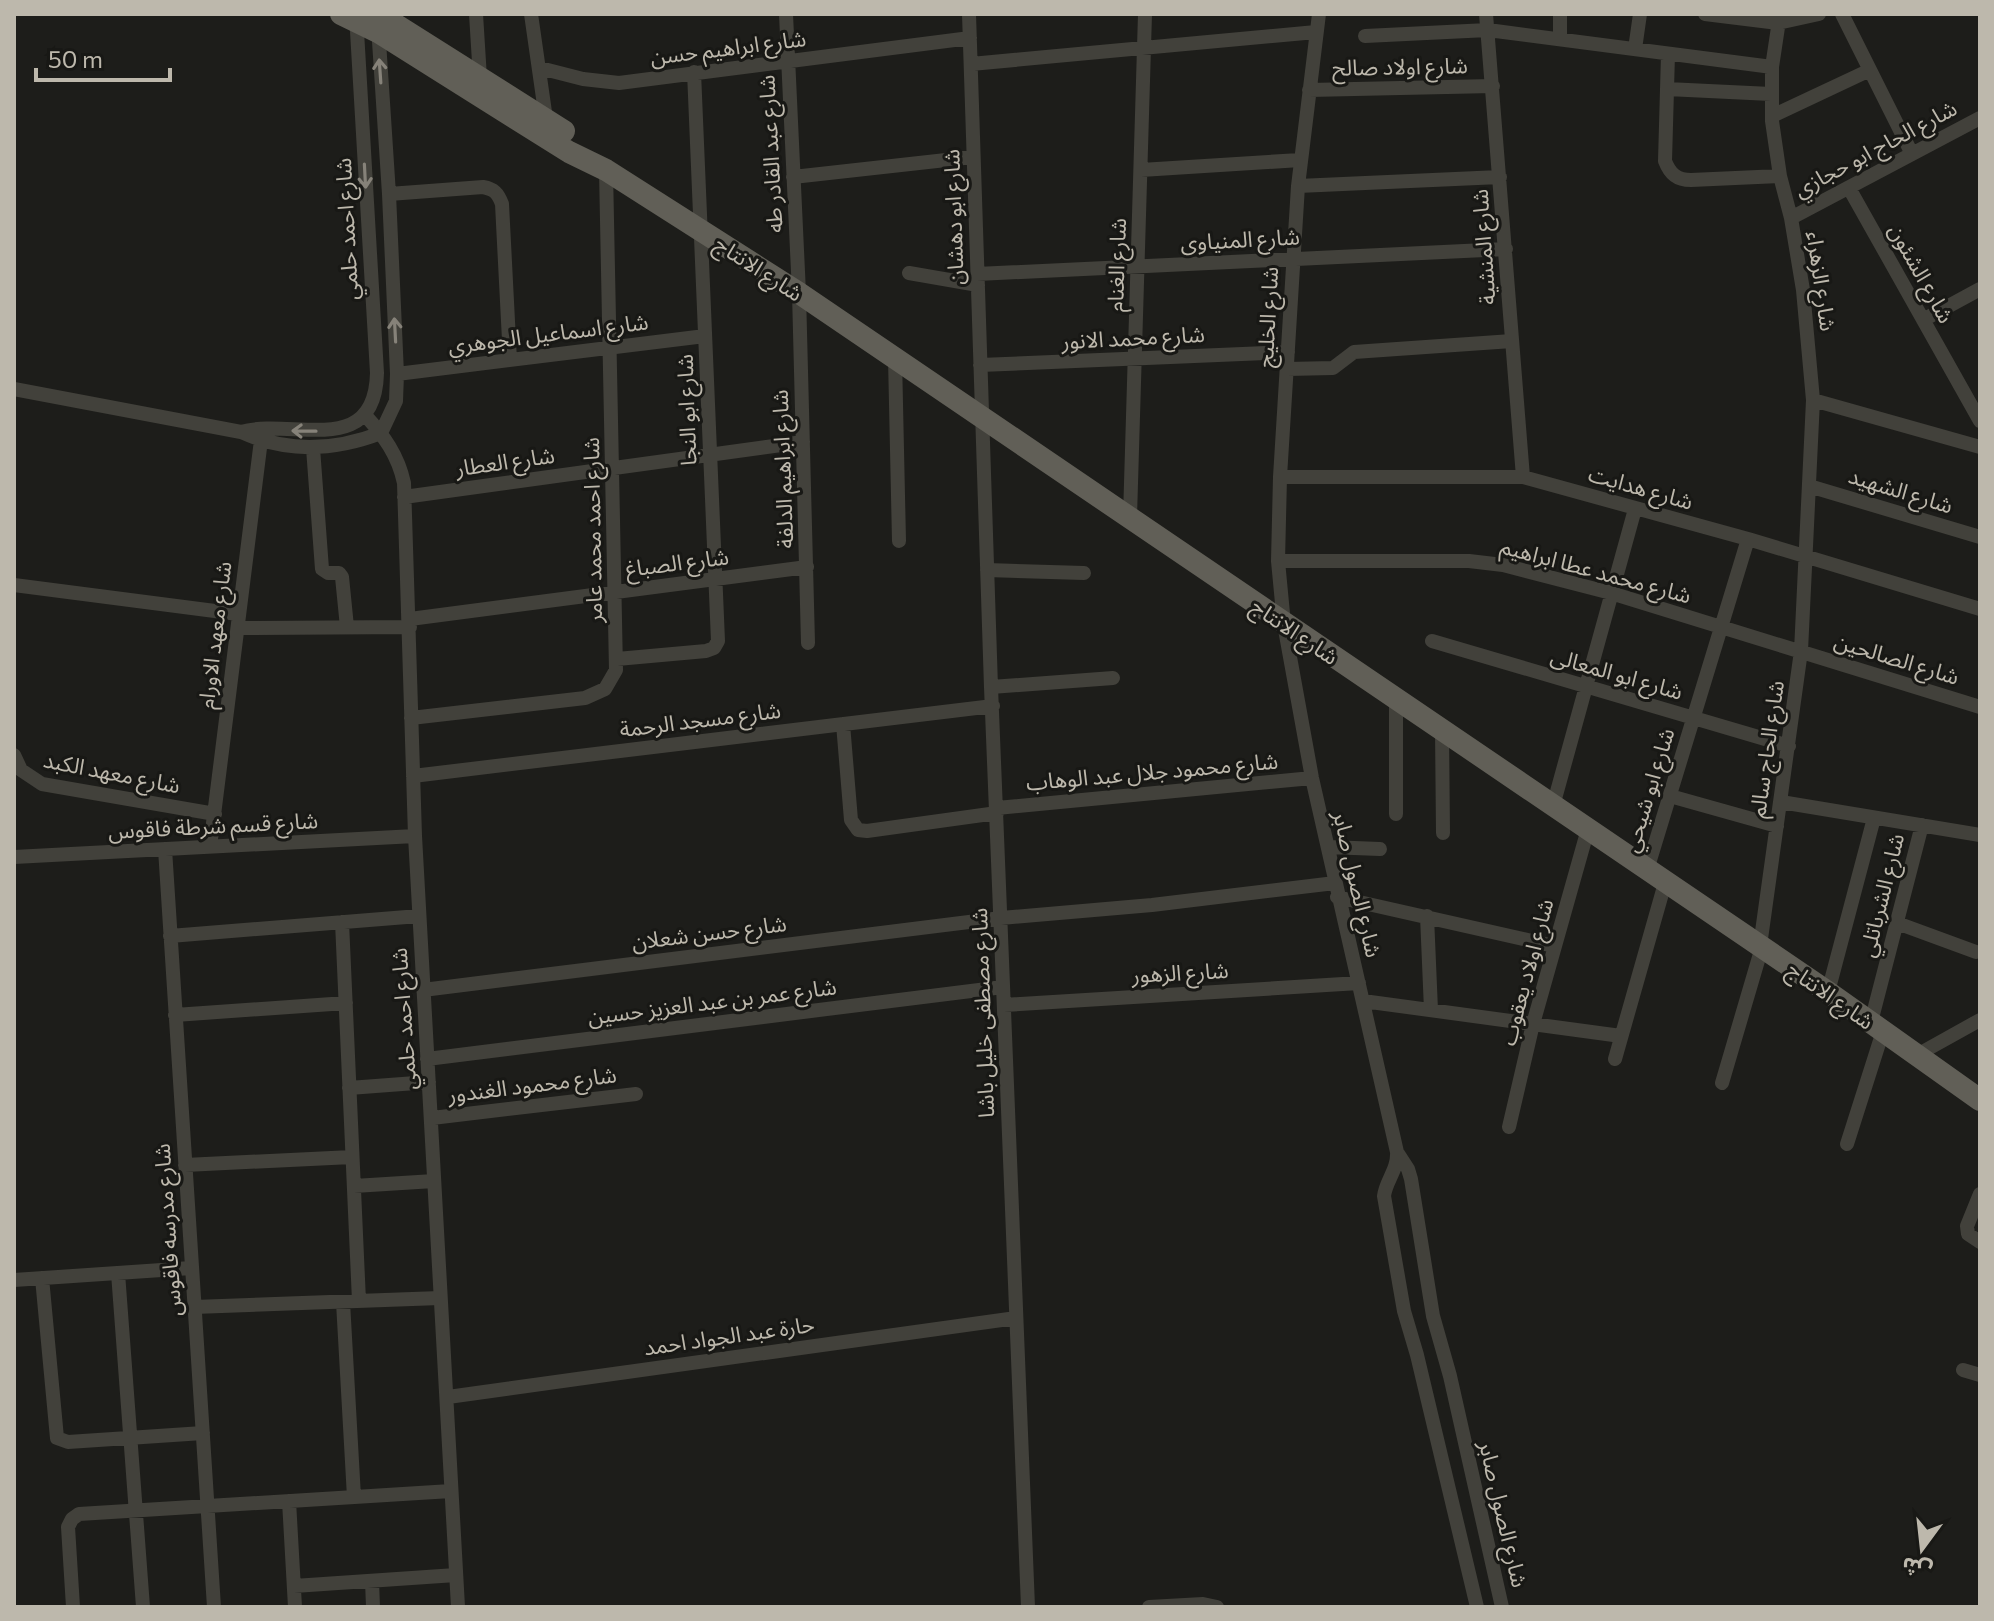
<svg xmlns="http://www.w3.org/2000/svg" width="1994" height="1621" font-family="Commissioner,'Noto Sans Arabic',sans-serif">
<rect width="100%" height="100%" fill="#1d1d1a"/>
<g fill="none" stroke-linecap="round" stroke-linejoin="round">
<path stroke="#42413b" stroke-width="14" d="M476,14L480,78
M531,14L546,119
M786,14L799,293L808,643
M969,14L991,687L1028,1607
M1319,14L1298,186L1280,477L1278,561L1284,624L1312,778L1397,1152C1398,1170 1386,1180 1384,1196L1404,1311L1417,1355L1477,1607
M1486,14L1523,477
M1705,14L1778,23L1819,14
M1842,14L1912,154
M1365,36L1488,30L1772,67
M1560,39V14
M1635,49L1640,14
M1668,54L1665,161C1670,174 1677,180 1691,180L1780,176
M971,64L1316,32
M540,68L583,79L619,83L970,38
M1667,89L1771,94
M1309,90L1493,86
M1772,116L1870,70
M1141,170L1300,160
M793,177L973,157
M1298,186L1500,177
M1849,188L1980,421
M389,194L483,187C494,189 498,193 502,204L510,360
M1791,218L1980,118
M909,273L978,285
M977,274L1506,249
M1923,320L1980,289
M895,358L899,541
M980,365L1288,352
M1287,369L1333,368L1354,352L1512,341
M397,374L705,336
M14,389L241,432C287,453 334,451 381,433L396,401L397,374L389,194L378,26
M1813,400L1980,447
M365,415C384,436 398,455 404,483L415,836L458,1607
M241,432C292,417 375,460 377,373L356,14
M313,448L322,569L328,573H339L342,577L347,627
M1280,477H1523L1748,539L1980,609
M1809,486L1980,537
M404,497L803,442
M1130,517L1145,14
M1278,561H1469L1503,565L1611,593L1980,707
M987,570L1084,573
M14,585L238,614
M410,619L807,567
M238,628L410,627
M1432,641L1789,746
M617,659L706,651L714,648L718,641L694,72
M991,687L1113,678
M1396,700V814
M411,718L585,698L605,689L616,670L606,170
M843,724L851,820L858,830L867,831L997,813
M1442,730L1443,833
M14,755L21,770L42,784L215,814
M413,776L993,706
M1670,796L1777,826
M1781,802L1980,835
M1553,806L1635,509
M997,808L1312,778
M210,847L262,432
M1328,847L1380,849
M165,849L214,1607
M14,857L415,836
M1647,870L1748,539
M1337,897L1554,946
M1427,916L1431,1010
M342,922L359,1301
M1897,923L1976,952
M170,936L419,916
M1760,946L1801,651L1813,400L1803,290L1791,218L1780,176L1772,121V67L1780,14
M423,990L1001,918L1152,905L1335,883
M1828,992L1874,818
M1363,1001L1621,1036
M1004,1005L1359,983
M175,1015L346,1003
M1871,1022L1922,825
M1917,1055L1980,1020
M427,1059L1003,987
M1615,1059L1665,883
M1722,1083L1762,947
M349,1088L429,1082
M432,1118L636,1094
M1509,1127L1533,1024L1588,829
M1847,1144L1883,1031
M1397,1152L1408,1169L1411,1179L1433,1316L1450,1376L1502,1607
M185,1165L352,1157
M354,1186L434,1181
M1980,1194L1967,1226L1968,1234L1980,1242
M118,1273L143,1607
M42,1278L57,1438L68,1442L203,1433
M14,1280L191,1268
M343,1302L354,1497
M194,1307L440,1298
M1963,1370L1980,1375
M448,1397L1016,1318
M289,1501L295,1607
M372,1581L373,1607
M294,1586L456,1575
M73,1607L68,1527L72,1519L79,1514L451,1491
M1149,1607L1203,1604L1217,1607"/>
<path stroke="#615f57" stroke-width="22" d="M341,14L378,32L569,152L606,170L799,293L1828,992L1980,1100
M379,14L564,131"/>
</g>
<defs><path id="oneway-shaft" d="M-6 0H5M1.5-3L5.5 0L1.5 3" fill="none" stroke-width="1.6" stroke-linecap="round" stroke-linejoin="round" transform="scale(2)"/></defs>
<g stroke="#868279">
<use href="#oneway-shaft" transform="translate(380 71) rotate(-94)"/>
<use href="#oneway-shaft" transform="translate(365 176) rotate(87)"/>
<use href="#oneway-shaft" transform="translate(395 330) rotate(-93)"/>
<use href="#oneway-shaft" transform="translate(304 431) rotate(-179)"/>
</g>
<g text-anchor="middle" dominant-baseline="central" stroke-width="6" stroke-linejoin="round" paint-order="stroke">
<g font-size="22" fill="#bdb8ac" stroke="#181815">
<text transform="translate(728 47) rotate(-7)">شارع ابراهيم حسن</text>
<text transform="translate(1400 66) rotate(-1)">شارع اولاد صالح</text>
<text transform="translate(1875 148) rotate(-28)">شارع الحاج ابو حجازي</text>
<text transform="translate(770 154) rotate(-93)">شارع عبد القادر طه</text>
<text transform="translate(953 217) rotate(-92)">شارع ابو دهشان</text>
<text transform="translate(346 229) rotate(-93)">شارع احمد حلمي</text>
<text transform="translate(1240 239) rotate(-3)">شارع المنياوى</text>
<text transform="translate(1483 247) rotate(-94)">شارع المنشية</text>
<text transform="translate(1116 265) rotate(-88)">شارع الغنام</text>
<text transform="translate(759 268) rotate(33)">شارع الانتاج</text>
<text transform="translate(1922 273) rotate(61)">شارع الشئون</text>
<text transform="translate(1822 281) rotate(82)">شارع الزهراء</text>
<text transform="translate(1267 317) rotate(-87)">شارع الخليج</text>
<text transform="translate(548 333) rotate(-7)">شارع اسماعيل الجوهري</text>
<text transform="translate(1133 337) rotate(-3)">شارع محمد الانور</text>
<text transform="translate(686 410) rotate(-92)">شارع ابو النجا</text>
<text transform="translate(505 461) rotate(-8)">شارع العطار</text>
<text transform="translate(782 469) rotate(-92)">شارع ابراهيم الدلفة</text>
<text transform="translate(1641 487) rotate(16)">شارع هدايت</text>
<text transform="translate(1901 490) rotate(17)">شارع الشهيد</text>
<text transform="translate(592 530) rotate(-91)">شارع احمد محمد عامر</text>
<text transform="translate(677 562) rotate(-7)">شارع الصباغ</text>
<text transform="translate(1596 570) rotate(15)">شارع محمد عطا ابراهيم</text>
<text transform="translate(1295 631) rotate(34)">شارع الانتاج</text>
<text transform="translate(214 635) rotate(-83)">شارع معهد الاورام</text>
<text transform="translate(1897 658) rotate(17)">شارع الصالحين</text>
<text transform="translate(1617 673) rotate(16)">شارع ابو المعالى</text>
<text transform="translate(700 719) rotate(-7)">شارع مسجد الرحمة</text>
<text transform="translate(1766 749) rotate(-82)">شارع الحاج سالم</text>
<text transform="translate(1152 771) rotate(-5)">شارع محمود جلال عبد الوهاب</text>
<text transform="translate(112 772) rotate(11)">شارع معهد الكبد</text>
<text transform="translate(1648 790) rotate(-73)">شارع ابو شيحي</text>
<text transform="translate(213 825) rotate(-3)">شارع قسم شرطة فاقوس</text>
<text transform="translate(1358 884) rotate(77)">شارع الصول صابر</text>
<text transform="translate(1881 895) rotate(-76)">شارع الشرباتلي</text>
<text transform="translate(709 932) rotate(-7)">شارع حسن شعلان</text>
<text transform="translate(1180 972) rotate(-3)">شارع الزهور</text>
<text transform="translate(1526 972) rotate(-75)">شارع اولاد يعقوب</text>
<text transform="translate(1831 995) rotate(35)">شارع الانتاج</text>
<text transform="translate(712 1001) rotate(-7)">شارع عمر بن عبد العزيز حسين</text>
<text transform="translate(982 1013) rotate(-92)">شارع مصطفى خليل باشا</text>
<text transform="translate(403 1019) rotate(-94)">شارع احمد حلمي</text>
<text transform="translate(532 1084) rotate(-7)">شارع محمود الغندور</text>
<text transform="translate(167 1230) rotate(-94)">شارع مدرسه فاقوس</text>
<text transform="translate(729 1335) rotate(-8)">حارة عبد الجواد احمد</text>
<text transform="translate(1504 1514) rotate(77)">شارع الصول صابر</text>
</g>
</g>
<rect width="1994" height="1621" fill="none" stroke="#bdb8ac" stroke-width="32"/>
<g transform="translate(1922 1549) rotate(195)" stroke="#181815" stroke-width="6" paint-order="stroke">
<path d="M0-6L14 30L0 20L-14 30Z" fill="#bdb8ac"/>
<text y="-12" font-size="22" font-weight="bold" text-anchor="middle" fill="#bdb8ac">ش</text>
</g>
<path d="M36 68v12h134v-12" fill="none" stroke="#bdb8ac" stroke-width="4"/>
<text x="48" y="68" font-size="24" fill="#bdb8ac" stroke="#181815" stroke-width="6" paint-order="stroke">50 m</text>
</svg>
